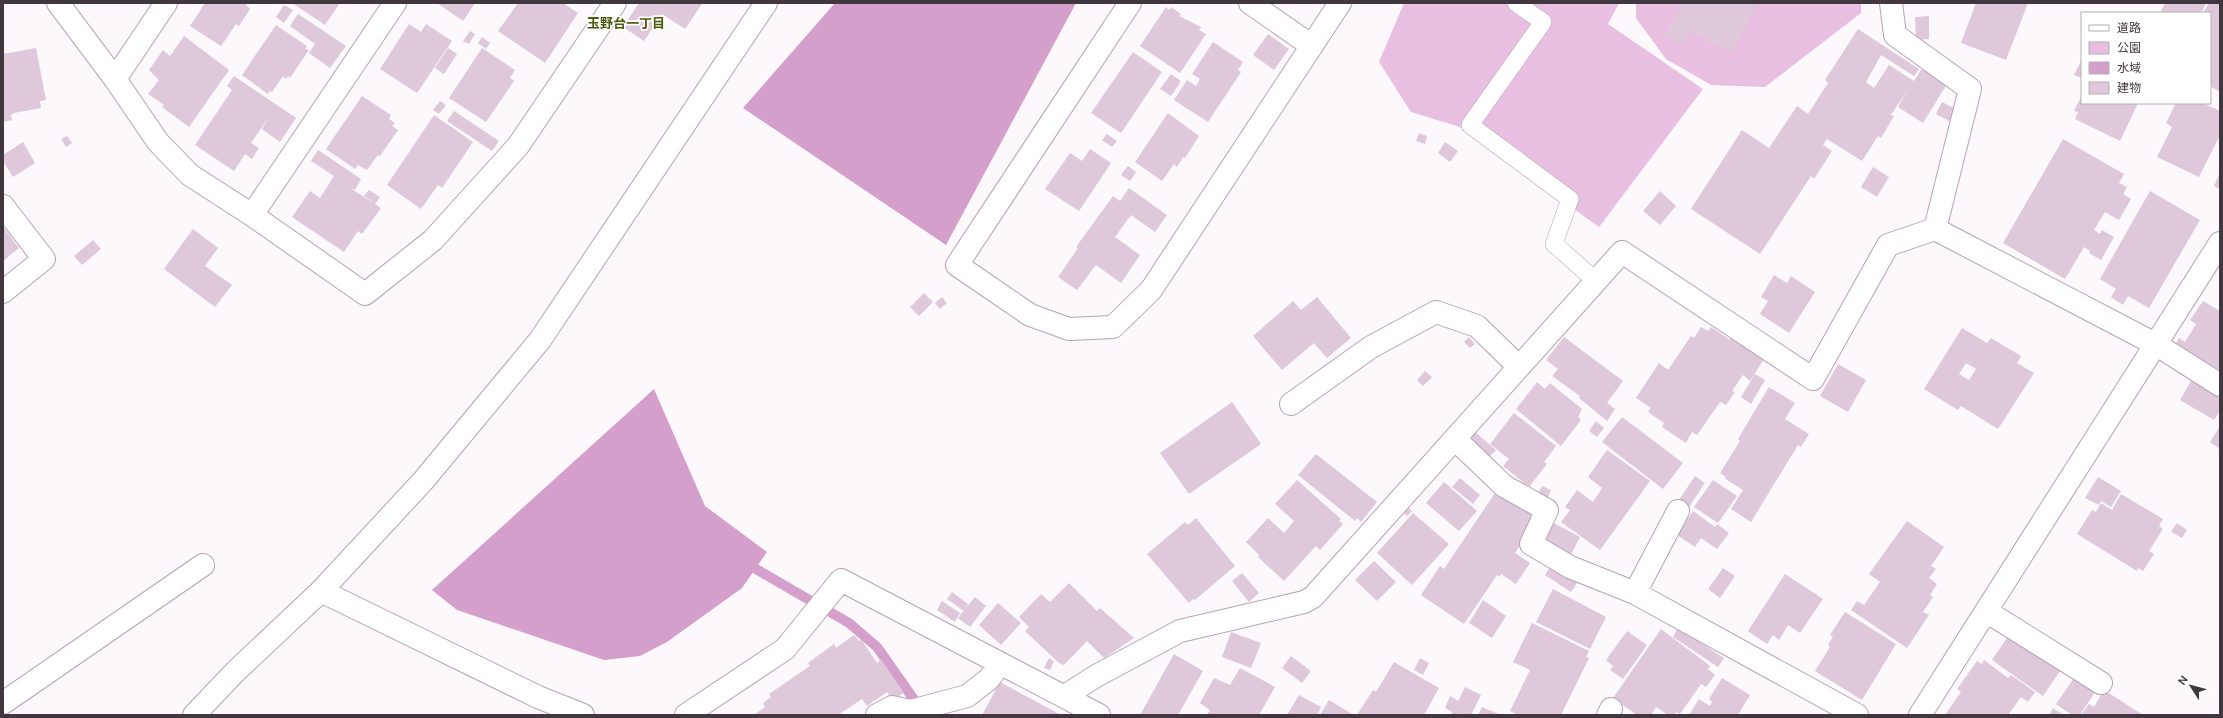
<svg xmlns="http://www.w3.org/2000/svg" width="2223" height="718" font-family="Manrope,'Noto Sans JP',sans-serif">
<rect width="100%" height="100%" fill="#fcf8fb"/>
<path fill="#e8bfe1" d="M1404,3H1619L1608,24L1703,89L1599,227L1460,127L1411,112L1379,62Z
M1636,3H1861V13L1765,87L1711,85L1666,59L1636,18Z"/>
<path fill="#d59fcc" d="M835,3H1076L946,245L743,108Z
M654,389L705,506L767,552L742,588L667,642L640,656L604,660L457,610L432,590Z"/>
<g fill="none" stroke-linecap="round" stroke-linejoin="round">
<path stroke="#d59fcc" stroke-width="10" d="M744,562L849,623L877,647L922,711"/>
</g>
<path fill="#dec8d9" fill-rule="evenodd" d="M205,3H245L250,9L239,26L236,24L221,46L190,26Z
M292,3H340L325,25Z
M437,3H475L463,21Z
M518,3H563L578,13L545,63L498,31Z
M639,3H700L702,4L685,29L662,14L644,41L623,27Z
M1682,3H1758L1732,53L1691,31L1683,46L1664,36Z
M1976,3H2028L2006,60L1961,43Z
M2165,3H2206L2201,13H2160Z
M2209,3H2220V92L2210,86V13H2203Z
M284,5L293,10L284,23L276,17Z
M1166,7L1169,10L1171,7L1181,14L1179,16L1201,27L1199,30L1206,34L1180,73L1140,46Z
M298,14L346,46L330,68L309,53L315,44L290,26Z
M1929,16V39L1916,40L1915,17Z
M409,24L421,32L426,24L452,41L417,93L380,69Z
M276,25L307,46L305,49L309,50L290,78L288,76L286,79L283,76L272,92L270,91L268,94L242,75Z
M1858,29L1919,69L1914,76L1881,55L1866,82L1874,88L1889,65L1914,81L1924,65L1949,81L1923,123L1898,107L1907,91L1891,115L1894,116L1881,138L1878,136L1862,161L1827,139L1823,145L1832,151L1814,179L1811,176L1760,254L1691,209L1742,130L1769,148L1797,106L1808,114L1828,83L1825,80Z
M470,31L475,34L469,44L463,41Z
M1268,34L1289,49L1274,70L1253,55Z
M184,36L229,70L189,127L162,107L164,105L148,94L159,80L149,70L163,50L170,56Z
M482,37L490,43L486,49L478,43Z
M1213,42L1243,62L1238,70L1241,72L1208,122L1174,100L1187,80L1196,86L1200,79L1192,74Z
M36,48L46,100L40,101L41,108L14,113L11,115L12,120L3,122V54Z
M448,48L457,54L444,74L435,68Z
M482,48L515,70L510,78L514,81L486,122L449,98Z
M1133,52L1162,72L1121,133L1091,113Z
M2082,59V78L2074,75Z
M1171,74L1181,81L1171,96L1160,89Z
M234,76L296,118L280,142L262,129L269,117L251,143L259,148L252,159L245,154L234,171L195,145L232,90L227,86Z
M2082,95V103H2138L2120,141L2075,119L2078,112L2074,111Z
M362,96L391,115L389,119L395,123L392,126L398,130L380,156L378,155L367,170L358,165L355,169L326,149Z
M440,101L446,105L439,114L433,110Z
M1942,102L1958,110L1951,122L1936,114Z
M2176,103H2203L2220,111V135L2199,177L2157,157L2172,127L2166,123Z
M454,111L499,141L492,151L447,121Z
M1168,113L1199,136L1185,158L1183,157L1177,167L1174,164L1162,181L1135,162Z
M434,115L473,142L442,188L438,185L421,209L387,185Z
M1419,133L1427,136L1425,144L1416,141Z
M1107,134L1117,141L1112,147L1102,140Z
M67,136L72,143L66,147L61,139Z
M2063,139L2124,174L2119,183L2127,187L2123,194L2131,199L2119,220L2105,212L2094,230L2100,234L2102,230L2114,237L2101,260L2089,253L2090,251L2084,247L2065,279L2003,243Z
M23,142L35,163L13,177L3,161V155Z
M1445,142L1458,151L1450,162L1438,153Z
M1090,149L1111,163L1079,211L1045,189L1070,153L1082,161Z
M318,150L361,179L355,190L350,188L381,208L362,234L358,231L344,252L292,217L310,191L320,198L334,176L311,161Z
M1128,166L1136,172L1130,181L1121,175Z
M1873,167L1889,177L1877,197L1861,187Z
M2220,173V189L2214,186Z
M1129,188L1167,215L1155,232L1131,215L1115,237L1140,255L1121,283L1096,265L1077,290L1058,277L1078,248L1076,247L1113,196L1120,201Z
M369,190L380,197L375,204L364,196Z
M1660,191L1676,206L1660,225L1643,211Z
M2150,191L2200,220L2149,308L2128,296L2123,305L2111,297L2116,289L2100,279Z
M3,227L19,248L3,261Z
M193,229L218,248L205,266L232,285L215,307L164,269Z
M93,240L101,249L82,265L74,256Z
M1774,275L1787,283L1791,276L1815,292L1789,333L1760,314L1768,301L1761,297Z
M924,293L933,302L919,316L910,307Z
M942,297L947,303L940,309L935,303Z
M1317,297L1351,338L1327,358L1314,343L1282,370L1253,336L1293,301L1301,310Z
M2203,301L2220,311V381L2172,350L2179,338L2185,342L2196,324L2190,320Z
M1701,327L1708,331L1711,327L1730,340L1731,337L1764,359L1750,381L1743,375L1732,391L1735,392L1726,405L1720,402L1697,435L1692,432L1686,443L1662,427L1664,423L1648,412L1651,408L1636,398L1659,363L1668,370L1691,336L1694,338Z
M1962,328L1987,343L1991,338L2021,356L2017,363L2034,373L1998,429L1961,406L1958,410L1924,389ZM1966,363L1976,369L1969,380L1959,374Z
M1469,337L1475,344L1470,348L1464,342Z
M1564,337L1623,381L1607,403L1615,409L1607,421L1579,398L1580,396L1552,376L1558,369L1546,360Z
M1838,364L1866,380L1848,412L1820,396Z
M1425,371L1432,377L1423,386L1417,380Z
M1755,374L1765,380L1751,404L1741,397Z
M2191,381L2220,398V411L2214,420L2180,400Z
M1537,382L1545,389L1550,383L1582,409L1578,417L1581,420L1561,446L1516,409Z
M1769,387L1795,403L1785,419L1809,434L1801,447L1798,445L1751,522L1731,509L1743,490L1724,478L1726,477L1720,473L1740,441L1738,439Z
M1232,402L1261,444L1189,494L1160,453Z
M1514,413L1556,446L1544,462L1547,464L1529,487L1503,466L1509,459L1490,444Z
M1622,417L1683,463L1663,489L1602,442Z
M1596,421L1604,428L1597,437L1589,431Z
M2220,426V449L2210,442Z
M1475,432L1496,450L1485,461L1466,442Z
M1607,450L1650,481L1600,550L1561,522L1570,510L1565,507L1577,490L1593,502L1602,488L1588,477Z
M1316,454L1377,502L1361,522L1357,518L1355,521L1298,475Z
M1695,476L1705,483L1689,507L1679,500Z
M2098,477L2121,491L2111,507L2101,501L2099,505L2085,498Z
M1460,478L1480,495L1473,504L1452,487Z
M1297,480L1341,519L1339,521L1343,524L1320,550L1316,546L1284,581L1258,557L1259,555L1246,542L1268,518L1284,533L1294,521L1275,504Z
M1713,480L1737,496L1718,523L1694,507Z
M1444,482L1477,511L1459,531L1426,503Z
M1542,486L1551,490L1547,499L1538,495Z
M1497,490L1539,517L1515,553L1530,563L1516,584L1501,574L1500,577L1497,575L1464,624L1421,595L1440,566L1444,569Z
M2121,494L2163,519L2159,526L2163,529L2149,551L2154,554L2143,571L2138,568L2137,571L2077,534L2092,510L2096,512L2101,503L2112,510Z
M1409,508L1412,511L1407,516L1404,513Z
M1693,511L1715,527L1717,524L1729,533L1717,549L1701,538L1695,547L1677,535Z
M1413,513L1449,544L1412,585L1377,553Z
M1196,518L1235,566L1195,600L1193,599L1189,603L1147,554L1185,522L1188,525Z
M1550,521L1580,537L1568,560L1537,543Z
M1907,521L1944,547L1931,566L1936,569L1929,578L1937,584L1930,595L1933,597L1923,612L1929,615L1907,648L1851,610L1857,601L1864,605L1880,582L1869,574Z
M2177,523L2187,530L2182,538L2171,532Z
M1374,561L1396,582L1377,601L1355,580Z
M1553,563L1579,580L1571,592L1545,575Z
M1723,568L1735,576L1720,598L1708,589Z
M1242,573L1259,593L1249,602L1232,581Z
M1785,574L1823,599L1800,633L1788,625L1779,640L1773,635L1767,644L1748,631Z
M1069,583L1097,611L1100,608L1134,638L1104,658L1087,641L1064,665L1059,663L1025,631L1029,627L1019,617L1041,594L1050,602Z
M1553,589L1606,617L1590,649L1536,622Z
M952,592L968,604L964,611L947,599Z
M975,597L986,606L970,627L958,618Z
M1483,600L1506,616L1492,638L1469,623Z
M942,601L960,613L955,622L937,610Z
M998,603L1021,623L1001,645L979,625Z
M1845,612L1896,644L1862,700L1815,671L1830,647L1828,645L1833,636L1830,635Z
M1532,623L1589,651L1586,657L1589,658L1561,715H1519L1510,711L1530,670L1513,662Z
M1678,628L1724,658L1718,667L1673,637Z
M1661,629L1710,666L1708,669L1715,675L1706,687L1701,684L1680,714L1676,712L1674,715H1668L1656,707L1651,715H1637L1613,698Z
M1627,631L1647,645L1623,679L1610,670L1613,666L1606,660Z
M1231,632L1261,643L1251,668L1222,657Z
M854,635L859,641L861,639L877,663L881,659L904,693L892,700L887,692L867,706L862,699L838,715H754L765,707L763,703L771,697L769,694L810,666L808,663L834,644L836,648Z
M2009,635L2060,671L2043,696L1992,660Z
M1174,654L1203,671L1178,715H1140Z
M1291,656L1311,671L1302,683L1282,668Z
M1049,658L1054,661L1050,670L1044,668Z
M1420,658L1429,663L1423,675L1414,670Z
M1984,660L2008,678L2011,675L2035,692L2028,702L2021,697L2008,715H1945L1961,692L1957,689L1977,661L1982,664Z
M1394,662L1439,688L1424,715H1357L1373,690L1376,692Z
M1240,668L1275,687L1259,715H1207L1210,710L1200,703L1214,678L1230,685Z
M2076,675L2097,689L2080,715H2072L2056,704Z
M1722,678L1750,695L1738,715H1689L1699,699L1710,706L1712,702L1709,699Z
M1000,682L1061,715H982Z
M1465,687L1481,695L1471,715H1451L1452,712L1445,708L1450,696L1458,701Z
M2104,690L2143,715H2081L2089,704L2094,707Z
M1299,695L1321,707L1317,715H1287Z
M1329,700L1352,714L1320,715Z
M1482,707L1501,715H1478Z
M2053,708L2064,715H2049Z"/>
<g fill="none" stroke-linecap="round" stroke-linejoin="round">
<defs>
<path id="lane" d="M1516,3L1543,22L1470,125L1570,199L1554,244L1596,281"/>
<path id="street" d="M58,3L115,79L158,142L190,175L252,215L365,294L433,240L518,146L615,3
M1130,3L957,265L1030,315L1069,329L1113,327L1151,290L1340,3
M1250,3L1312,46
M1891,3L1895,35L1970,89L1935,229
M115,79L166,3
M3,206L44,259L3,292
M252,215L395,3
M1291,404L1371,347L1436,312L1477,326L1519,367
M1455,439L1504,486L1547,510L1531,544L1570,567L1635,593L1857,715
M321,591L538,697L583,715
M1635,593L1678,511
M1986,611L2101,683
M1065,696L1096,676L1180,631L1304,602L1313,597L1622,252L1813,379L1888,245L1935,229L2157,345L2220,385
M3,703L203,565
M686,715L785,649L841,580L1099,715
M877,715L892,707L911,711L967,696L989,679L1000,663
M1608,715L1611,709
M1920,715L2220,243"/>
<path id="secondary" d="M194,715L235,672L321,591L423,481L540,340L766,3"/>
</defs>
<use href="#lane" stroke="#b7a2b3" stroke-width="18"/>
<use href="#street" stroke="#b7a2b3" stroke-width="24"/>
<use href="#secondary" stroke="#b7a2b3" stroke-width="24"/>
<use href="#lane" stroke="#fff" stroke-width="17"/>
<use href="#street" stroke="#fff" stroke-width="22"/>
<use href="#secondary" stroke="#fff" stroke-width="22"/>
</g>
<g text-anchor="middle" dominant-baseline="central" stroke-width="3.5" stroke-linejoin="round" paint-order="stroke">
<g font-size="13" font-weight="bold" fill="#495a0d" stroke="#fff">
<text x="626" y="23">玉野台一丁目</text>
</g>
</g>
<rect width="2223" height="718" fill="none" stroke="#41383f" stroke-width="8"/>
<rect x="2081" y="12" width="130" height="92" fill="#ffffff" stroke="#b3afb2"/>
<rect x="2089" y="25" width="20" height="6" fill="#ffffff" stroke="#b3afb2"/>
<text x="2117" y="32" font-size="12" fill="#41383f">道路</text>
<rect x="2089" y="42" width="20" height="12" fill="#e8bfe1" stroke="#b3afb2"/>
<text x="2117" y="52" font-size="12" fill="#41383f">公園</text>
<rect x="2089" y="62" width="20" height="12" fill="#d59fcc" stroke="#b3afb2"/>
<text x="2117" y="72" font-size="12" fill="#41383f">水域</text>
<rect x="2089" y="82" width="20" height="12" fill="#dec8d9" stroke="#b3afb2"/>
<text x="2117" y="92" font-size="12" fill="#41383f">建物</text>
<g transform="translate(2191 686) rotate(306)" stroke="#ffffff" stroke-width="3" paint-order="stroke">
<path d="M0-3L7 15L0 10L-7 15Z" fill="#41383f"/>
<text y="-6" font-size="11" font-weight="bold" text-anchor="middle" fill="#41383f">N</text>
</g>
</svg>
